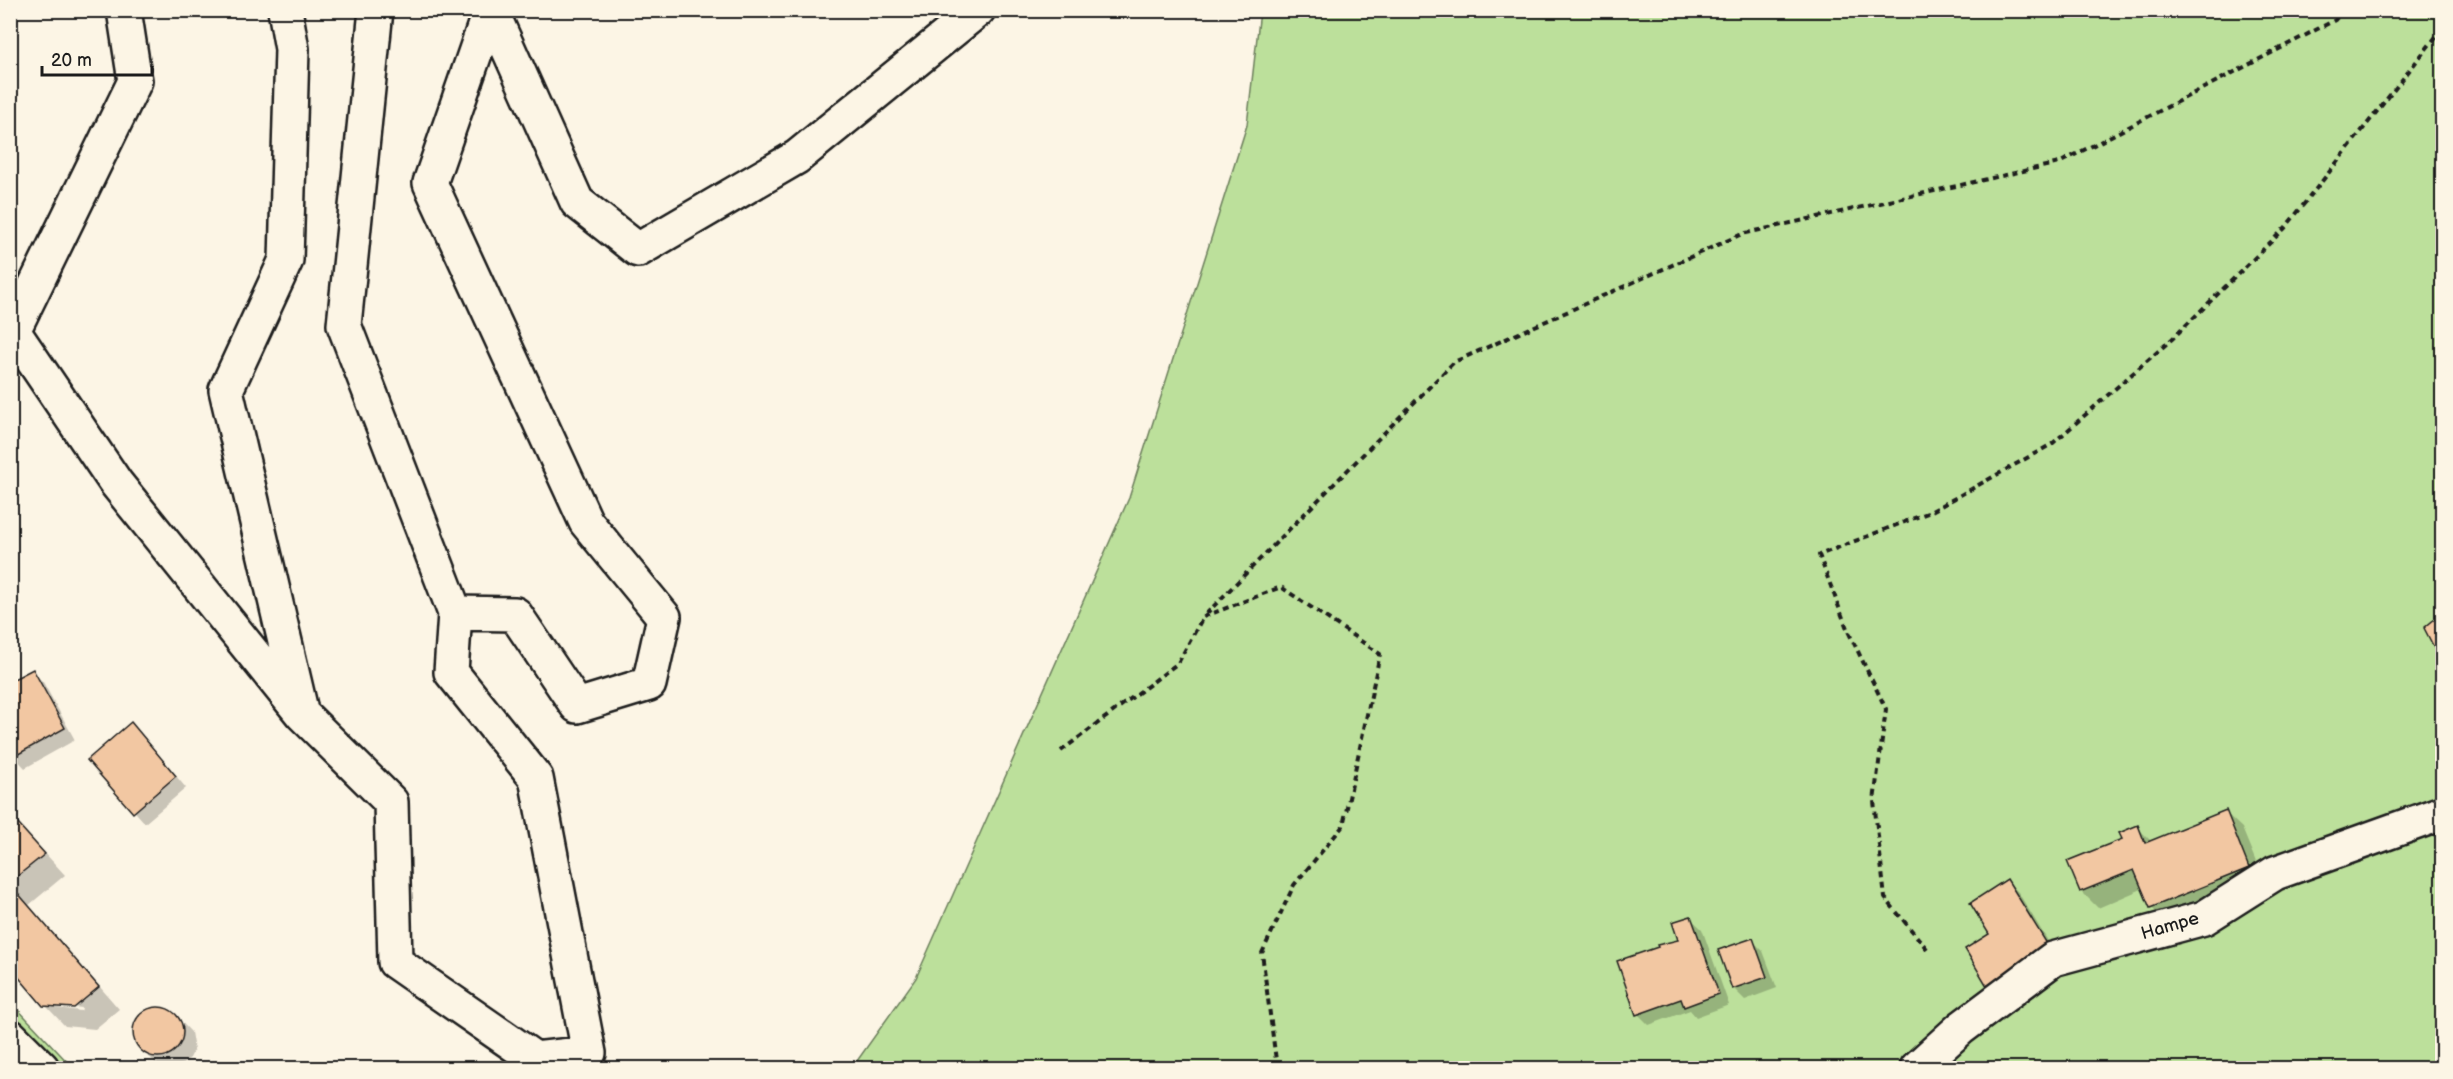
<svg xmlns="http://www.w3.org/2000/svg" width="2453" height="1079" font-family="'Balsamiq Sans',sans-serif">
<rect width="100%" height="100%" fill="#fcf5e5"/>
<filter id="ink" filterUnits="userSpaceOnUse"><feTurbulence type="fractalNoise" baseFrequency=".0167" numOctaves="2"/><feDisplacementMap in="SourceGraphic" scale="12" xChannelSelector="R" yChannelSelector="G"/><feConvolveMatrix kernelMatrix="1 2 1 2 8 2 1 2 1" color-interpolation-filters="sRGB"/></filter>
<g filter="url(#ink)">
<path fill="#bce09b" stroke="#6c7e5c" stroke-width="1.5" d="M1260,11H2442V1068H852L916,978L1129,498L1247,125Z
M11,1002L73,1068H11Z"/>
<path fill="#0003" d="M2442,615V660L2426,628Z
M32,671L43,682L75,740L25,768L14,756Z
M142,735L186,788L145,823L89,760Z
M2225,812L2242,828L2265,884L2168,924L2152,908L2144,888L2098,908L2081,891L2124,839L2137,827L2152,842Z
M10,815L65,875L29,905L119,1009L95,1029L65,1026L47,1007L81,1011L82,1008L45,1004L10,965Z
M2007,881L2018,892L2059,959L2000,996L1989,985Z
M1690,918L1702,929L1729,1005L1696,1017L1690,1010L1649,1025L1638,1014L1680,940Z
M1752,940L1763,951L1777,988L1745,1000L1734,989L1720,951Z
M152,1009H162L172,1012L191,1032L194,1050L190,1058L183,1064L175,1068L158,1065L139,1047L135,1039L137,1022L143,1013Z"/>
<path fill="#f2c7a2" stroke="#1c1c1c" stroke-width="1.5" d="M2442,613V663L2424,628Z
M33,669L65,728L13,757L10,754V681Z
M131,722L176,776L133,813L87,760Z
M2226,810L2249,868L2150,908L2134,870L2080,892L2067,861L2122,839L2119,833L2138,825L2145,843Z
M10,815L45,854L10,882Z
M2007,879L2049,947L1987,986L1965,949L1989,934L1970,903Z
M10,884L99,987L74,1008L43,1006L10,967Z
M1691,916L1719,994L1684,1007L1681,999L1636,1015L1617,961L1658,947L1657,945L1678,940L1672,922Z
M1753,938L1767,977L1732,989L1718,950Z
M133 1032a25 25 0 1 1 50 0a25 25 0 1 1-50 0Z"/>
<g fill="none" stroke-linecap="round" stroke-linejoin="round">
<defs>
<path id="minor" d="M285,10L292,49L286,260L226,390L300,706
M376,10L344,325L455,613
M491,10L577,202L638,250L797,157L978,10
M13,331L116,483L302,714L391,802L395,962L535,1059L589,1053L536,778L451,672L455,613L515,614L577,706L649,684L664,617L586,522L430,183L490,10
M13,331L135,81L124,10
M10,1036L42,1068
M1917,1068L1961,1028L2053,959L2204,918L2275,873L2442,813"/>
</defs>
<use href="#minor" stroke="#1c1c1c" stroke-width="38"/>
<path stroke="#1c1c1c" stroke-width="4" stroke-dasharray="6 4.5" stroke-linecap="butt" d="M1061,751L1178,663L1203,617
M1927,949L1885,898L1874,801L1886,709L1848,631L1819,555L1930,512L2052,444L2172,339L2285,228L2442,29
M1277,1068L1262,953L1294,885L1343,826L1380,654L1281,587L1203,617L1454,362L1742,234L2059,163L2335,20L2343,10"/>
<use href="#minor" stroke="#fcf5e5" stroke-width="33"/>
</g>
</g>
<g text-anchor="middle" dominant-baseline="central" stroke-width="5" stroke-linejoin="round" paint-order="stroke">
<g font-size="18" fill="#1c1c1c" stroke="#fcf5e5">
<text transform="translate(2170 926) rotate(-16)">Hampe</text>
</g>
</g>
<rect width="2453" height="1079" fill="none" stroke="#fcf5e5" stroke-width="36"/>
<rect x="18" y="18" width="2417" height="1043" fill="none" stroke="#1c1c1c" stroke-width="2" filter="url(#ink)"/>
<path d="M42 66v9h110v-9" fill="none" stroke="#1c1c1c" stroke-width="3"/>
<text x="51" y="66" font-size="18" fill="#1c1c1c" stroke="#fcf5e5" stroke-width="4.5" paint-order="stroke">20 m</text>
</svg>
